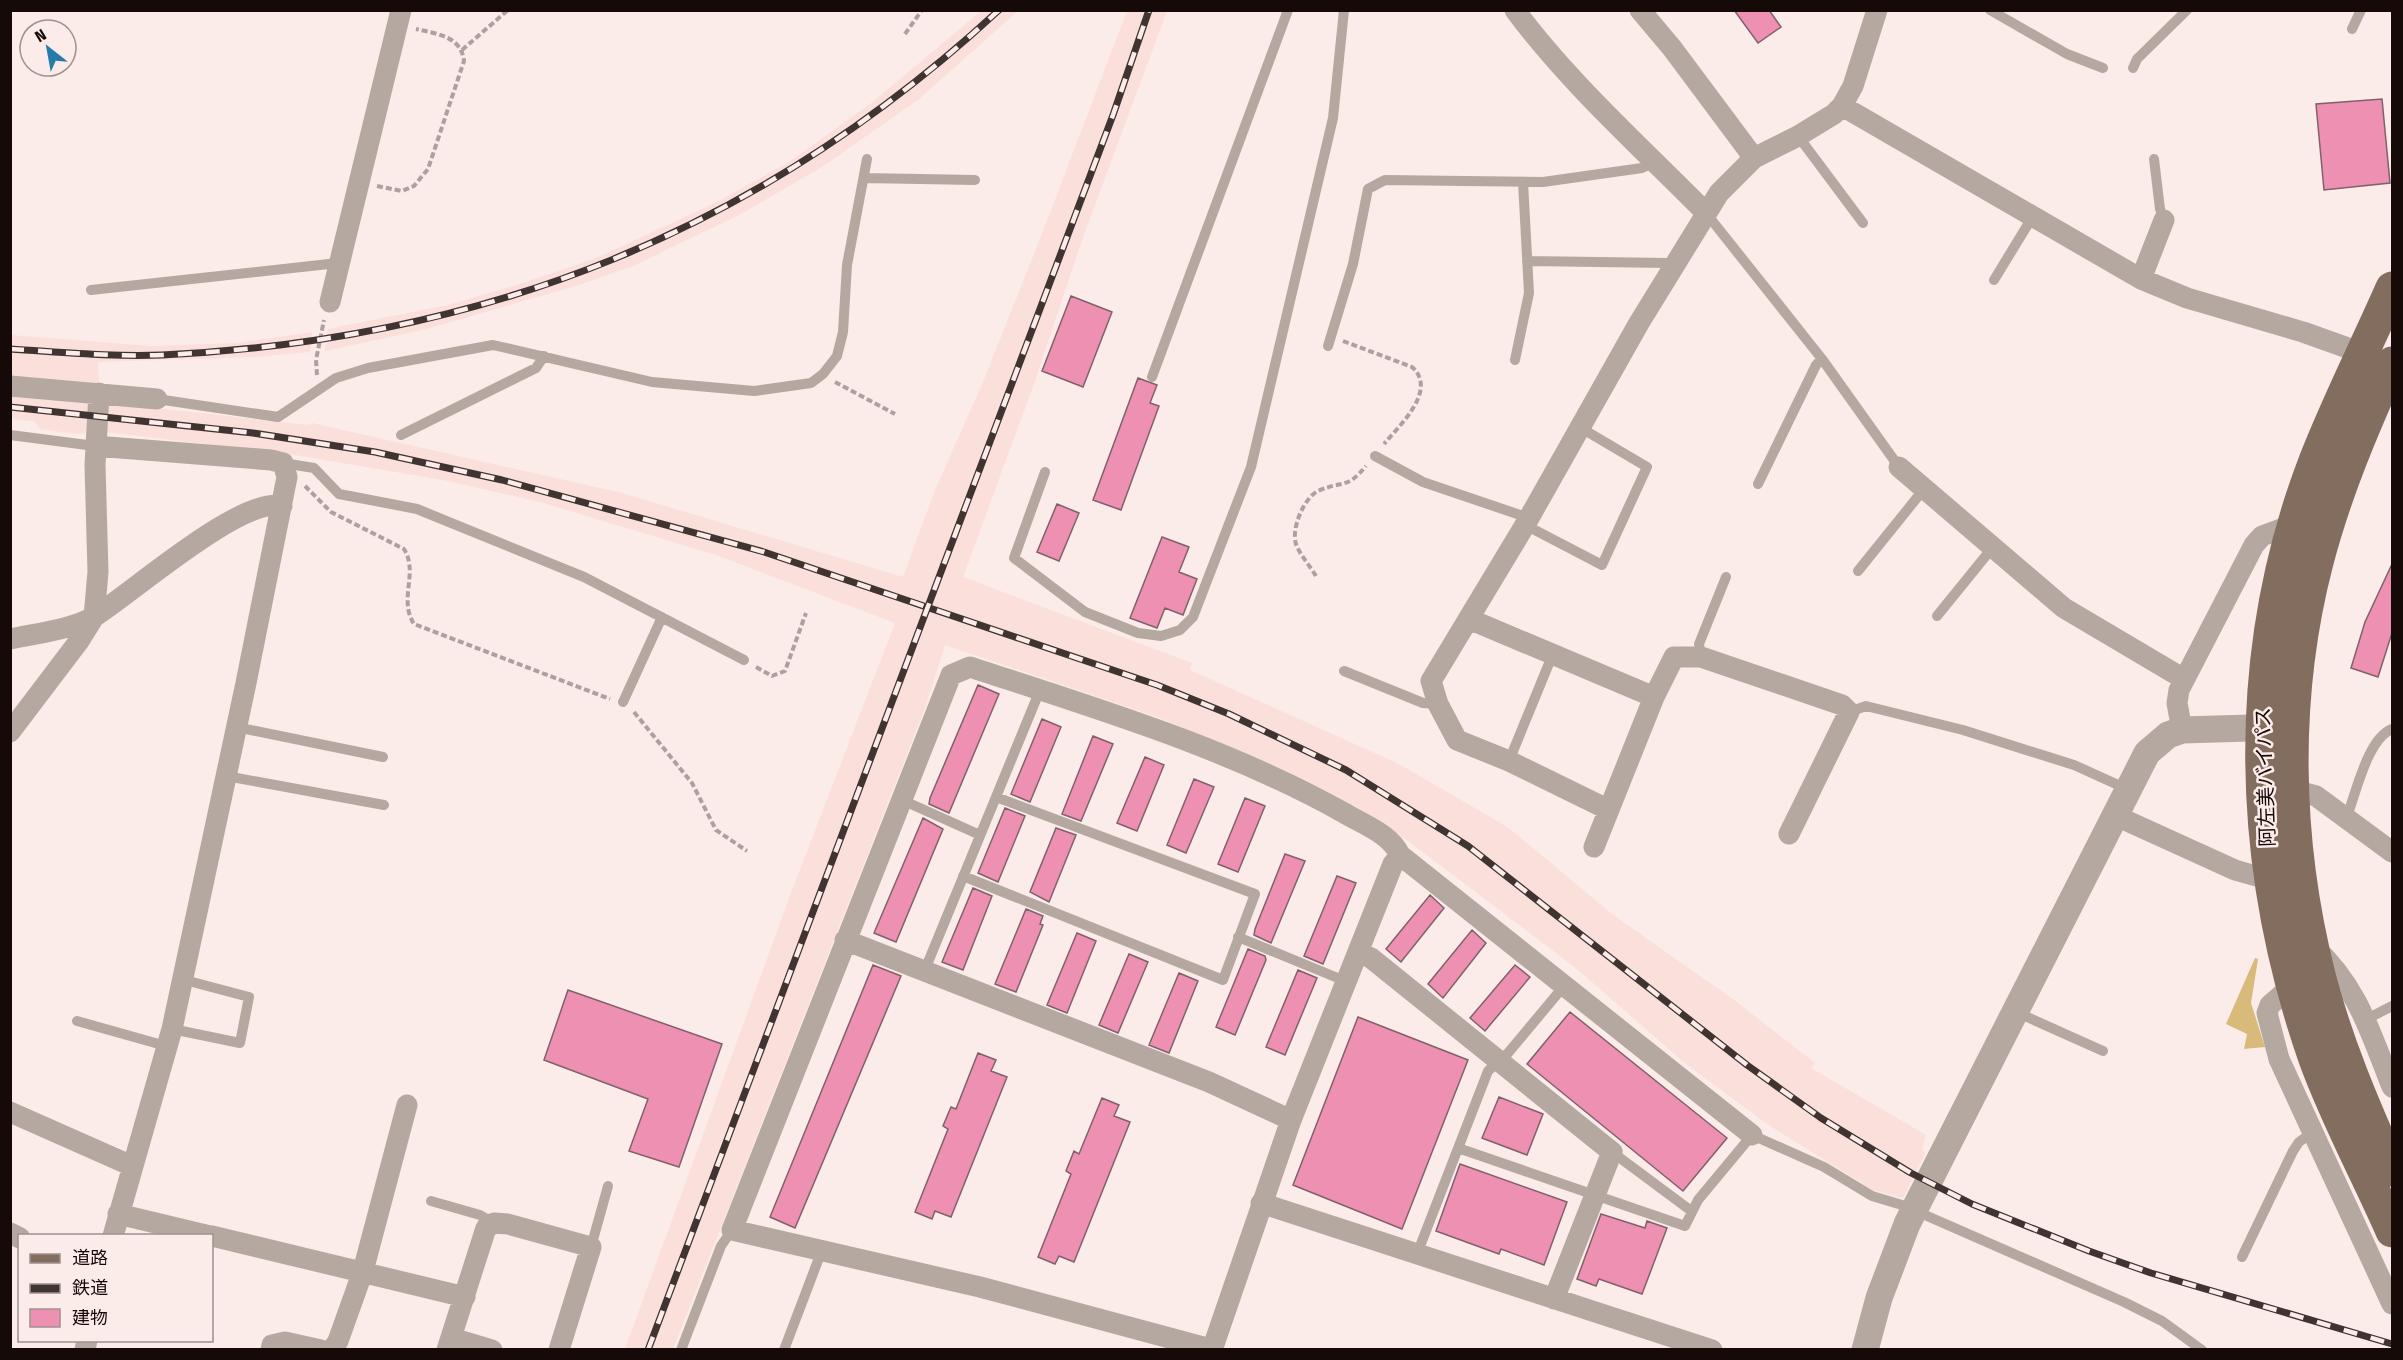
<svg xmlns="http://www.w3.org/2000/svg" width="2403" height="1360" font-family="'Fira Sans Condensed','Noto Sans JP',sans-serif">
<rect width="100%" height="100%" fill="#fbebe9"/>
<path fill="#fbdfdb" d="M981,11H1018L919,99L825,165L741,214L633,266L579,285L427,329L325,351L328,329L448,305L520,284L596,258L715,203L789,162L874,101Z
M1127,11H1167L1082,240L1034,384L963,577L1192,663L1190,670L1399,764L1509,828L1612,914L1734,1000L1815,1063L1811,1068L1926,1135L1922,1149L1925,1154L1903,1198L1873,1190L1770,1126L1686,1064L1577,969L1407,840L1373,819L1287,773L1160,718L945,645L924,711L673,1349H625L791,893L895,623L716,555L540,502L448,481L302,456L106,432L103,409L110,403L308,425L312,423L622,493L903,577L935,490L983,382L1040,239Z
M312,332L310,352L254,357L98,362L99,384L11,380L10,335L151,346L237,343Z
M11,391L85,400L91,408L87,433L77,434L40,429L34,421L11,419Z"/>
<path fill="#d8bb7a" d="M2255,958L2258,959L2251,1003L2265,1047L2244,1049L2247,1034L2226,1024Z"/>
<path fill="#ee90b2" stroke="#80616b" stroke-width="1.5" d="M1734,10H1769L1781,27L1758,43Z
M2382,99L2390,183L2324,190L2316,104Z
M1071,296L1112,312L1083,387L1042,371Z
M1138,378L1157,385L1150,403L1159,406L1121,510L1093,500Z
M1057,504L1079,513L1059,561L1037,552Z
M1162,537L1189,547L1179,572L1197,579L1183,615L1165,608L1157,628L1130,618Z
M2392,564V633L2378,677L2351,668L2365,622Z
M978,685L999,694L949,813L929,804L930,798Z
M1042,719L1061,727L1030,802L1011,794Z
M1093,736L1113,744L1081,821L1062,814Z
M1145,757L1164,765L1137,831L1117,823Z
M1194,779L1214,787L1186,853L1167,845Z
M1245,798L1265,806L1238,872L1218,864Z
M1005,808L1025,816L998,882L978,873Z
M923,818L943,829L896,942L874,933Z
M1056,828L1076,835L1049,902L1030,892Z
M1285,854L1305,861L1271,943L1254,935L1255,929Z
M1337,876L1356,883L1323,964L1304,956Z
M973,888L992,896L963,970L942,962Z
M1430,895L1444,908L1401,962L1386,949Z
M1026,909L1043,916L1040,924L1043,925L1016,992L995,984Z
M1472,930L1486,943L1443,998L1428,984Z
M1077,933L1096,941L1067,1013L1047,1005Z
M1248,949L1265,956L1266,960L1235,1035L1216,1027Z
M1129,954L1148,962L1118,1033L1099,1025Z
M873,965L901,976L795,1228L770,1217Z
M1515,965L1530,977L1485,1031L1470,1018Z
M1298,970L1317,978L1285,1055L1266,1047Z
M1179,973L1198,981L1169,1053L1149,1045Z
M568,990L722,1044L679,1167L629,1151L648,1099L544,1060Z
M1570,1012L1727,1138L1683,1191L1527,1064Z
M1358,1017L1468,1060L1402,1229L1293,1185Z
M978,1053L996,1060L991,1071L1007,1077L951,1217L935,1211L932,1219L915,1212L948,1129L943,1126L951,1107L956,1109Z
M1499,1097L1543,1114L1527,1155L1482,1138Z
M1102,1098L1119,1105L1114,1116L1130,1122L1074,1262L1059,1256L1055,1264L1038,1257L1071,1174L1066,1171L1074,1151L1079,1154Z
M1460,1164L1567,1202L1544,1265L1501,1249L1499,1254L1436,1231Z
M1601,1214L1645,1228L1647,1221L1667,1228L1642,1294L1599,1279L1596,1286L1577,1279Z"/>
<g fill="none" stroke-linecap="round" stroke-linejoin="round">
<path stroke="#afa09f" stroke-width="4" stroke-dasharray="6 3" stroke-linecap="butt" d="M905,34L922,10
M462,50L508,10
M377,186L402,191L414,186L428,169L464,61C461,36 437,34 416,29
M1343,341L1412,367C1438,390 1400,425 1384,444
M317,375L316,360L324,320
M835,382L895,414
M305,486L331,512L404,549C419,573 398,599 414,624L610,699
M1316,576C1310,566 1300,555 1296,544C1291,528 1304,498 1318,491C1343,480 1346,490 1366,466
M756,667L772,676L785,671L806,613
M634,712L692,783L716,830L747,851"/>
<path stroke="#b5a8a0" stroke-width="10" d="M1990,10L2067,54L2103,68
M2352,29L2361,10
M2133,68L2137,59L2187,10
M1798,136L1863,223
M2154,159L2160,209L2164,220
M864,178L975,180
M1706,213L1822,359L1899,467
M1527,261L1668,263L1675,267
M1994,280L2033,216
M91,290L338,263
M1328,346L1353,264L1368,189L1385,180L1543,182L1642,168L1656,162
M1515,360L1529,293L1523,182
M1152,377L1288,10
M157,399L278,417L336,378L368,368L493,345L652,382L754,391L811,383L823,374L837,356L843,332L847,265L867,159
M10,435L95,446
M401,435L536,368L544,356
M1375,456L1423,482L1529,518
M283,463L314,468L339,494L417,509L584,577L744,660
M1045,472L1014,558L1085,612L1138,633L1161,636L1180,630L1193,617L1251,467L1333,118L1344,10
M1758,484L1816,365L1822,359
M1525,525L1602,565L1647,467L1581,428
M1858,571L1924,489
M1937,616L1993,547
M1701,657L1699,644L1726,577
M1344,671L1423,703L1438,704
M623,702L662,617
M1849,712L1866,706L1963,730L2074,765L2127,789
M236,727L383,757
M1509,761L1552,656
M226,776L384,805
M902,800L980,835
M2346,819C2356,794 2367,739 2392,729
M963,876L1223,980L1255,894L996,797
M1238,937L1345,981
M924,972L1040,690
M2016,1012L2103,1051
M2367,1019L2392,1006
M77,1021L166,1046
M172,1029L240,1043L249,997L181,979
M1458,1148L1685,1226L1698,1200L1752,1135L1824,1167L1872,1196L1902,1205L2124,1302L2162,1321L2202,1350
M1612,1152L1690,1210
M431,1201L480,1215L494,1223
M591,1247L608,1186
M1417,1254L1488,1071L1508,1053L1564,986
M2242,1257L2293,1151L2299,1142L2313,1132
M681,1350L721,1246L732,1230
M784,1350L822,1250"/>
<path stroke="#b5a8a0" stroke-width="21" d="M1515,10C1568,82 1643,149 1706,213
M1640,10L1672,48L1754,158
M1842,106L2141,279L2187,298L2303,332L2373,357
M2141,279L2164,220
M330,302L401,10
M10,386L157,399
M95,446L271,460L283,463L287,477L246,683L172,1029L113,1236
M1899,467L2064,608L2184,679
M1469,619L1654,697L1674,657H1701L1842,705L1849,712L1789,834
M10,639C37,633 71,630 95,616C132,593 241,496 282,506
M2182,730L2177,703L2179,690L2254,545L2262,536L2295,524
M10,732L79,641L94,617L98,572L95,465L99,393
M2294,790L2316,796L2392,852
M1607,809L1509,761L1457,740L1438,704L1431,681L1525,525L1639,323L1719,193L1754,158L1798,136L1834,114L1842,106L1853,86L1877,10
M2114,815L2235,870L2256,876L2269,874
M1594,847L1654,697
M845,940L1209,1082L1291,1120
M2313,946C2357,985 2371,1034 2392,1087
M1358,952L1371,958L1612,1152L1554,1299
M2292,986L2270,1005L2267,1013L2279,1059L2392,1304
M10,1112L132,1166
M1261,1203L1712,1350
M118,1214L210,1236
M10,1233L20,1238
M212,1236L465,1297
M452,1338L492,1350
M85,1350L87,1340
M271,1350L272,1345L285,1342L321,1350
M332,1350L338,1341L363,1271L407,1105
M447,1350L486,1228L494,1223L508,1224L591,1247L559,1350
M1212,1350L1291,1120L1393,864L1400,855
M1214,1350L980,1287L732,1230L951,675L970,667C1098,709 1229,748 1346,814C1365,825 1391,835 1400,855L1752,1135"/>
<path stroke="#b5a8a0" stroke-width="27" d="M1865,1350L1879,1298L1907,1224L2147,753L2168,735L2182,730L2284,727"/>
<path stroke="#836d5e" stroke-width="33" d="M2392,288C2367,345 2338,402 2315,461C2241,654 2247,865 2315,1059C2336,1117 2367,1174 2392,1231
M2392,363C2363,427 2335,493 2317,562C2282,696 2285,841 2319,975C2336,1042 2364,1107 2392,1170"/>
<defs>
<path id="rail" d="M10,349C61,352 112,357 162,355C486,340 761,230 999,10
M10,407L253,433L375,452L502,480L764,552L1157,685L1229,714L1346,770L1468,846L1747,1065L1821,1118L1911,1173L1972,1204L2089,1251L2151,1273L2392,1344
M648,1350L1113,115L1149,10"/>
</defs>
<use href="#rail" stroke="#403432" stroke-width="7"/>
<use href="#rail" stroke="#fbebe9" stroke-width="4.5" stroke-dasharray="14" stroke-linecap="butt"/>
</g>
<g text-anchor="middle" dominant-baseline="central" stroke-width="5" stroke-linejoin="round" paint-order="stroke">
<g font-size="20" fill="#160a09" stroke="#fbebe9">
<text transform="translate(2265 777) rotate(-92)">阿左美バイパス</text>
</g>
</g>
<rect width="2403" height="1360" fill="none" stroke="#160a09" stroke-width="24"/>
<rect x="18" y="1234" width="195" height="108" fill="#fbebe9" stroke="#9f918f" stroke-width="1.5"/>
<rect x="30" y="1254" width="30" height="9" fill="#836d5e" stroke="#9f918f" stroke-width="1.5"/>
<text x="72" y="1264" font-size="18" fill="#160a09">道路</text>
<rect x="30" y="1284" width="30" height="9" fill="#403432" stroke="#9f918f" stroke-width="1.5"/>
<text x="72" y="1294" font-size="18" fill="#160a09">鉄道</text>
<rect x="30" y="1309" width="30" height="18" fill="#ee90b2" stroke="#9f918f" stroke-width="1.5"/>
<text x="72" y="1324" font-size="18" fill="#160a09">建物</text>
<g transform="translate(48 48) rotate(329)"><circle r="28" fill="#fbebe9" stroke="#9f918f" stroke-width="1.5"/>
<path d="M0-4.5L10 22L0 15L-10 22Z" fill="#277bab"/>
<text y="-9" font-size="16" font-weight="bold" text-anchor="middle" fill="#160a09">N</text>
</g>
</svg>
